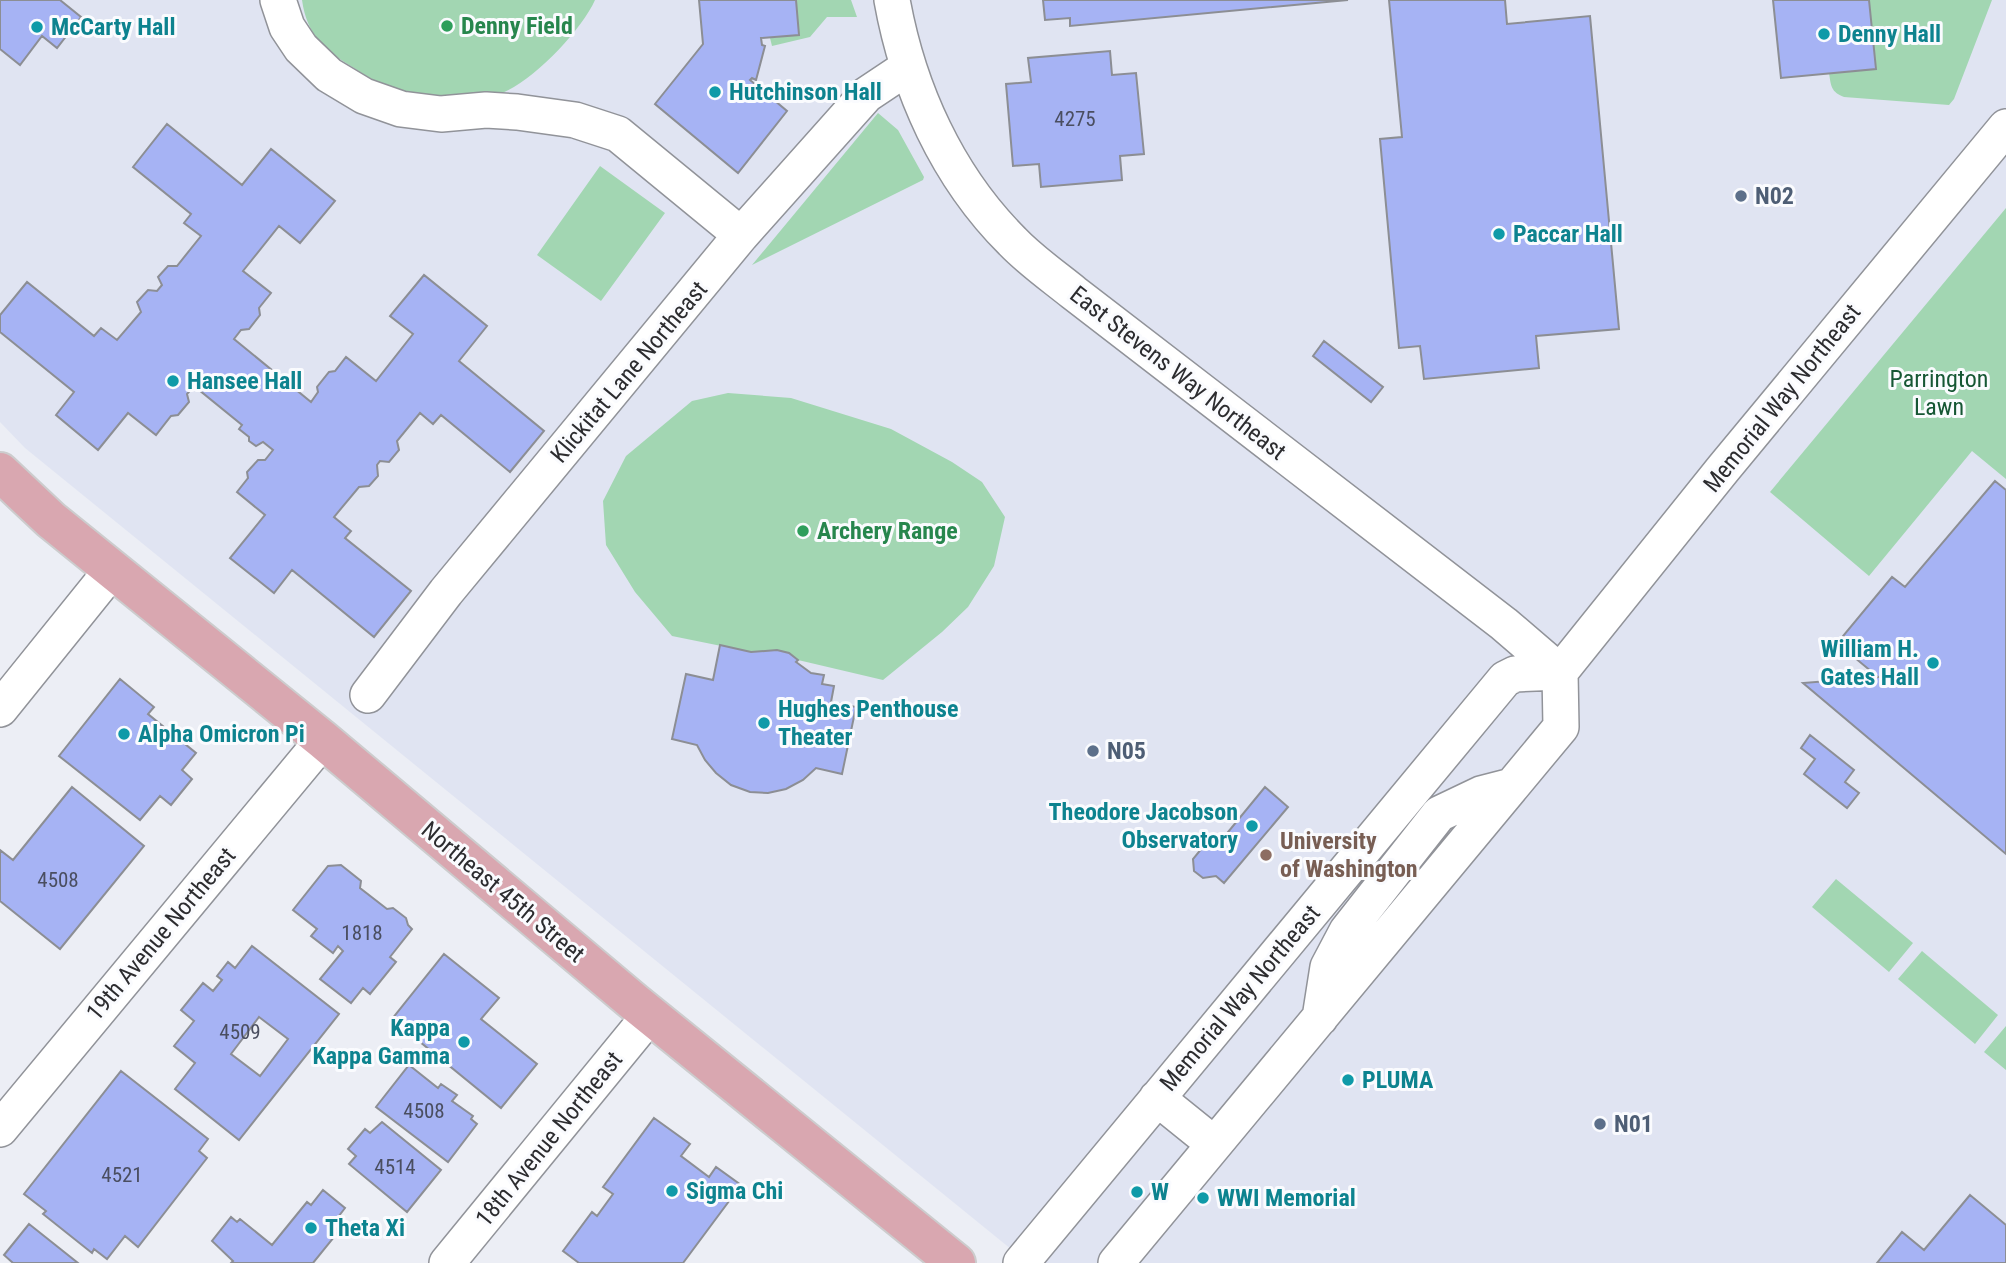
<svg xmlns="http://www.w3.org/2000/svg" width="2006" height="1263" font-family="'Roboto Condensed',sans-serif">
<rect width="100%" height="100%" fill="#eceef5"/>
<path fill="#e0e4f2" d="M0,0H2006V1263H1028L25,448L0,422Z"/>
<path fill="#a2d6b2" d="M302,0H595C581,31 534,80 502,93C490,97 478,97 465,97C444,98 423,97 402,92C385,87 369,78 354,68C325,50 307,36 302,0Z
M796,0H851L857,17H827L810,37L772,46L770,38L799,35Z
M1869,0H1992L1954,99L1949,105L1844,97C1831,92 1831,86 1829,73L1876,68Z
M878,113L898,130L924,177L923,180L752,265Z
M600,166L665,213L601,301L537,255Z
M2006,208V479L1972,451L1869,576L1770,492Z
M728,393L791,398L891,429L952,462L982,482L1005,517L994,566L968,607L942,632L883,680L798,660L789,653L777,650L751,652L672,636L635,592L606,545L603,501L626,456L692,401Z
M1836,879L1913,943L1889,972L1812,907Z
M1922,951L1998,1015L1975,1044L1898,979Z
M2006,1026V1070L1984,1052Z"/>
<path fill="#a6b3f4" stroke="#8c8e94" stroke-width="2" fill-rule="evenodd" d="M0,0H60L81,17L57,48L42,36L20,65L0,49Z
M699,0H796L799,35L761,38L762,45L765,46L756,80L752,78L750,80L787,111L738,173L655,104L703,44Z
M1043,0H1348L1070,26V18L1045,20Z
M1389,0H1505L1507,24L1590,16L1619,329L1536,336L1539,368L1424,379L1420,346L1399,348L1380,139L1402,137Z
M1773,0H1869L1876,69L1781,78Z
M1110,51L1112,75L1136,73L1144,154L1120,156L1122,180L1041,187L1039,164L1013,166L1006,84L1031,82L1028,58Z
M167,124L242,185L271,149L335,201L300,243L279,226L243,271L271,293L259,308L260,315L249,329L241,330L234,339L311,402L318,392L317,387L329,372L335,371L346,357L376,381L413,334L390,316L424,275L487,326L459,361L544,431L510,472L441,415L433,424L420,413L397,441L399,450L389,462L380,461L377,465L378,476L369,486L359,487L334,517L351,531L345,538L411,591L374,637L292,570L274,593L230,558L265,515L237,492L248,478L247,472L258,460H265L273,450L263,442L256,446L249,441V437L239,429L242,425L194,386L187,394L189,402L178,415L171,416L156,435L128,413L98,450L56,415L74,392L0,332V315L27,282L94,336L101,328L117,340L141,312L137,302L148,290L157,291L162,285L158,277L168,266H177L201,236L184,223L191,214L133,167Z
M1324,341L1383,387L1371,402L1313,356Z
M1995,481L2006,490V854L1803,683L1878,677L1843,648L1849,641L1843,636L1892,577L1905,587Z
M720,645L751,652L777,650L789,653L798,660L796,662L811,673L824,675L822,684L834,686L831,702L856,707L842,774L816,768L803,780L786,789L768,793L750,792L731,785L716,773L705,760L697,745L672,739L686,674L713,680Z
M120,679L154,707L148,714L196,753L182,770L192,779L171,805L160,796L140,820L59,756Z
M1810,735L1854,770L1845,782L1859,793L1847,808L1804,774L1815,759L1801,748Z
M72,787L144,846L60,949L0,901V850L13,860Z
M1265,787L1288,807L1224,883L1216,876L1203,878L1194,871L1193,859L1202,848H1215Z
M341,865L361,881L360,888L387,909L393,908L406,918L408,925L412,929L390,957L396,962L370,994L363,988L351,1003L320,979L343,951L338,946L333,953L311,936L317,929L293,910L328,866Z
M252,946L339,1014L239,1140L175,1089L195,1063L174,1046L194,1021L181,1010L203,983L213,991L222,980L217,976L228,962L235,968ZM259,1017L288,1039L260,1076L231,1054Z
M444,954L499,998L481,1019L537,1064L501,1108L392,1019Z
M409,1065L438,1088L441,1084L457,1095L452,1101L473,1116L471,1119L477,1124L448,1162L376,1107Z
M121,1071L208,1139L199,1151L207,1158L138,1247L125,1236L107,1259L94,1249L92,1253L43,1214L46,1211L24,1194Z
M654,1118L690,1144L681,1156L709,1177L716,1167L741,1185L683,1263H579L563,1251L592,1212L597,1216L613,1194L603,1187Z
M382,1122L441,1170L407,1212L349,1164L356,1156L348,1149L365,1129L370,1133Z
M323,1190L345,1208L332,1225L339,1231L313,1263H231L233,1261L212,1241L231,1217L237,1222L240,1219L272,1245L307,1202L311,1205Z
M1970,1195L2006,1225V1263H1877L1902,1232L1924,1250Z
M29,1224L78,1263H13L4,1255Z"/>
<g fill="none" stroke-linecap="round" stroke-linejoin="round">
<defs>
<path id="minor" d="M278,0L287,27L301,48L329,75L364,96L401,109L441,114L486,110L517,112L575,120L618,134L741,235
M892,0C908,89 947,176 1012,241C1030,260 1053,276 1074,293L1504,624L1560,672
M368,695L446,592L741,235L866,95L908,67
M0,709L112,570
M1320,1018L1328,967L1347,931L1439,814L1481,794L1512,786
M1157,1098L1214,1144
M0,1129L323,740
M447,1263L650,1015
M1021,1263L1505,679L1515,674L1560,672
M1116,1263L1561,727L1560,672L1723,469L2006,127"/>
<path id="major" d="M0,472L51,520L323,740L634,1002L956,1263"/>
</defs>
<use href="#minor" stroke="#919399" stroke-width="38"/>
<use href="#major" stroke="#cccccd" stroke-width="42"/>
<use href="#minor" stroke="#fff" stroke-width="35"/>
<use href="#major" stroke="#d9a7b0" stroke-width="38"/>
</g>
<g fill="#2e9e5b" stroke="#fafbfe" stroke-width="2.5">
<circle cx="447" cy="26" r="7"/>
<circle cx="803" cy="531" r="7"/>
</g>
<g fill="#0f9aa8" stroke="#fafbfe" stroke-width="2.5">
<circle cx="37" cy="27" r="7"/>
<circle cx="1824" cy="34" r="7"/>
<circle cx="715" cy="92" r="7"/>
<circle cx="1499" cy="234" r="7"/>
<circle cx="173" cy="381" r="7"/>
<circle cx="1933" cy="663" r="7"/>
<circle cx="764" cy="723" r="7"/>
<circle cx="124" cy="734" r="7"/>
<circle cx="1252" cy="826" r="7"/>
<circle cx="464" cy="1042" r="7"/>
<circle cx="1348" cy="1080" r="7"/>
<circle cx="672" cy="1191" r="7"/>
<circle cx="1137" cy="1192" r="7"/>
<circle cx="1203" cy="1198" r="7"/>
<circle cx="311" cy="1228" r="7"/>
</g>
<g fill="#5c6f8a" stroke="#fafbfe" stroke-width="2.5">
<circle cx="1741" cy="196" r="7"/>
<circle cx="1093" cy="751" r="7"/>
<circle cx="1600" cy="1124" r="7"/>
</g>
<circle fill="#8d6e63" stroke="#fafbfe" stroke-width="2.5" cx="1266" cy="855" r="7"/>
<g text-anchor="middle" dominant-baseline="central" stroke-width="6" stroke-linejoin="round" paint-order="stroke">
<g font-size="21" fill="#4a4e60">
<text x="1075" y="119">4275</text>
<text x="58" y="880">4508</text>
<text x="362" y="933">1818</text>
<text x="240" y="1032">4509</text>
<text x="424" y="1111">4508</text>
<text x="395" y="1167">4514</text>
<text x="122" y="1175">4521</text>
</g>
<g font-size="24" font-weight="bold" fill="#27864d" stroke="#fafbfe" text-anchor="start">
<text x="461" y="26">Denny Field</text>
<text x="817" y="531">Archery Range</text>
</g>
<g font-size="24" font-weight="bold" fill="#0d838f" stroke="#fafbfe" text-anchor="start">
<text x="51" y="27">McCarty Hall</text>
<text x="1838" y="34">Denny Hall</text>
<text x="729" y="92">Hutchinson Hall</text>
<text x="1513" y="234">Paccar Hall</text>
<text x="187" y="381">Hansee Hall</text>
<text x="1919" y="649" text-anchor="end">William H.<tspan x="1919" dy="28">Gates Hall</tspan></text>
<text x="778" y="709">Hughes Penthouse<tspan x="778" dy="28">Theater</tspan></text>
<text x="138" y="734">Alpha Omicron Pi</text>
<text x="1238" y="812" text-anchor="end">Theodore Jacobson<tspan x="1238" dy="28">Observatory</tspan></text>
<text x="450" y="1028" text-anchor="end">Kappa<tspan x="450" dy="28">Kappa Gamma</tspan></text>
<text x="1362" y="1080">PLUMA</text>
<text x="686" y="1191">Sigma Chi</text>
<text x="1151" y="1192">W</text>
<text x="1217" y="1198">WWI Memorial</text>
<text x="325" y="1228">Theta Xi</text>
</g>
<g font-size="24" font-weight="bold" fill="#4e5e75" stroke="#fafbfe" text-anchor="start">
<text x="1755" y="196">N02</text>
<text x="1107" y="751">N05</text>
<text x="1614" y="1124">N01</text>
</g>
<g font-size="24" fill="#2c2c2f" stroke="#fafbfe">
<text transform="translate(629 372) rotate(-50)">Klickitat Lane Northeast</text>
<text transform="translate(1178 373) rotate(38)">East Stevens Way Northeast</text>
<text transform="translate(1782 398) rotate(-51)">Memorial Way Northeast</text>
<text transform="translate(503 892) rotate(40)">Northeast 45th Street</text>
<text transform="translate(161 934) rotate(-50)">19th Avenue Northeast</text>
<text transform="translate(1240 998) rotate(-50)">Memorial Way Northeast</text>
<text transform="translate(549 1139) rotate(-51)">18th Avenue Northeast</text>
</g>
<g font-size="24" fill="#165734" stroke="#fafbfe">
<text x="1939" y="379">Parrington<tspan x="1939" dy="28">Lawn</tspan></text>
</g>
<g font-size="24" font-weight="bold" fill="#785e54" stroke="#fafbfe" text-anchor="start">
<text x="1280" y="841">University<tspan x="1280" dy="28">of Washington</tspan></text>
</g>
</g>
</svg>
